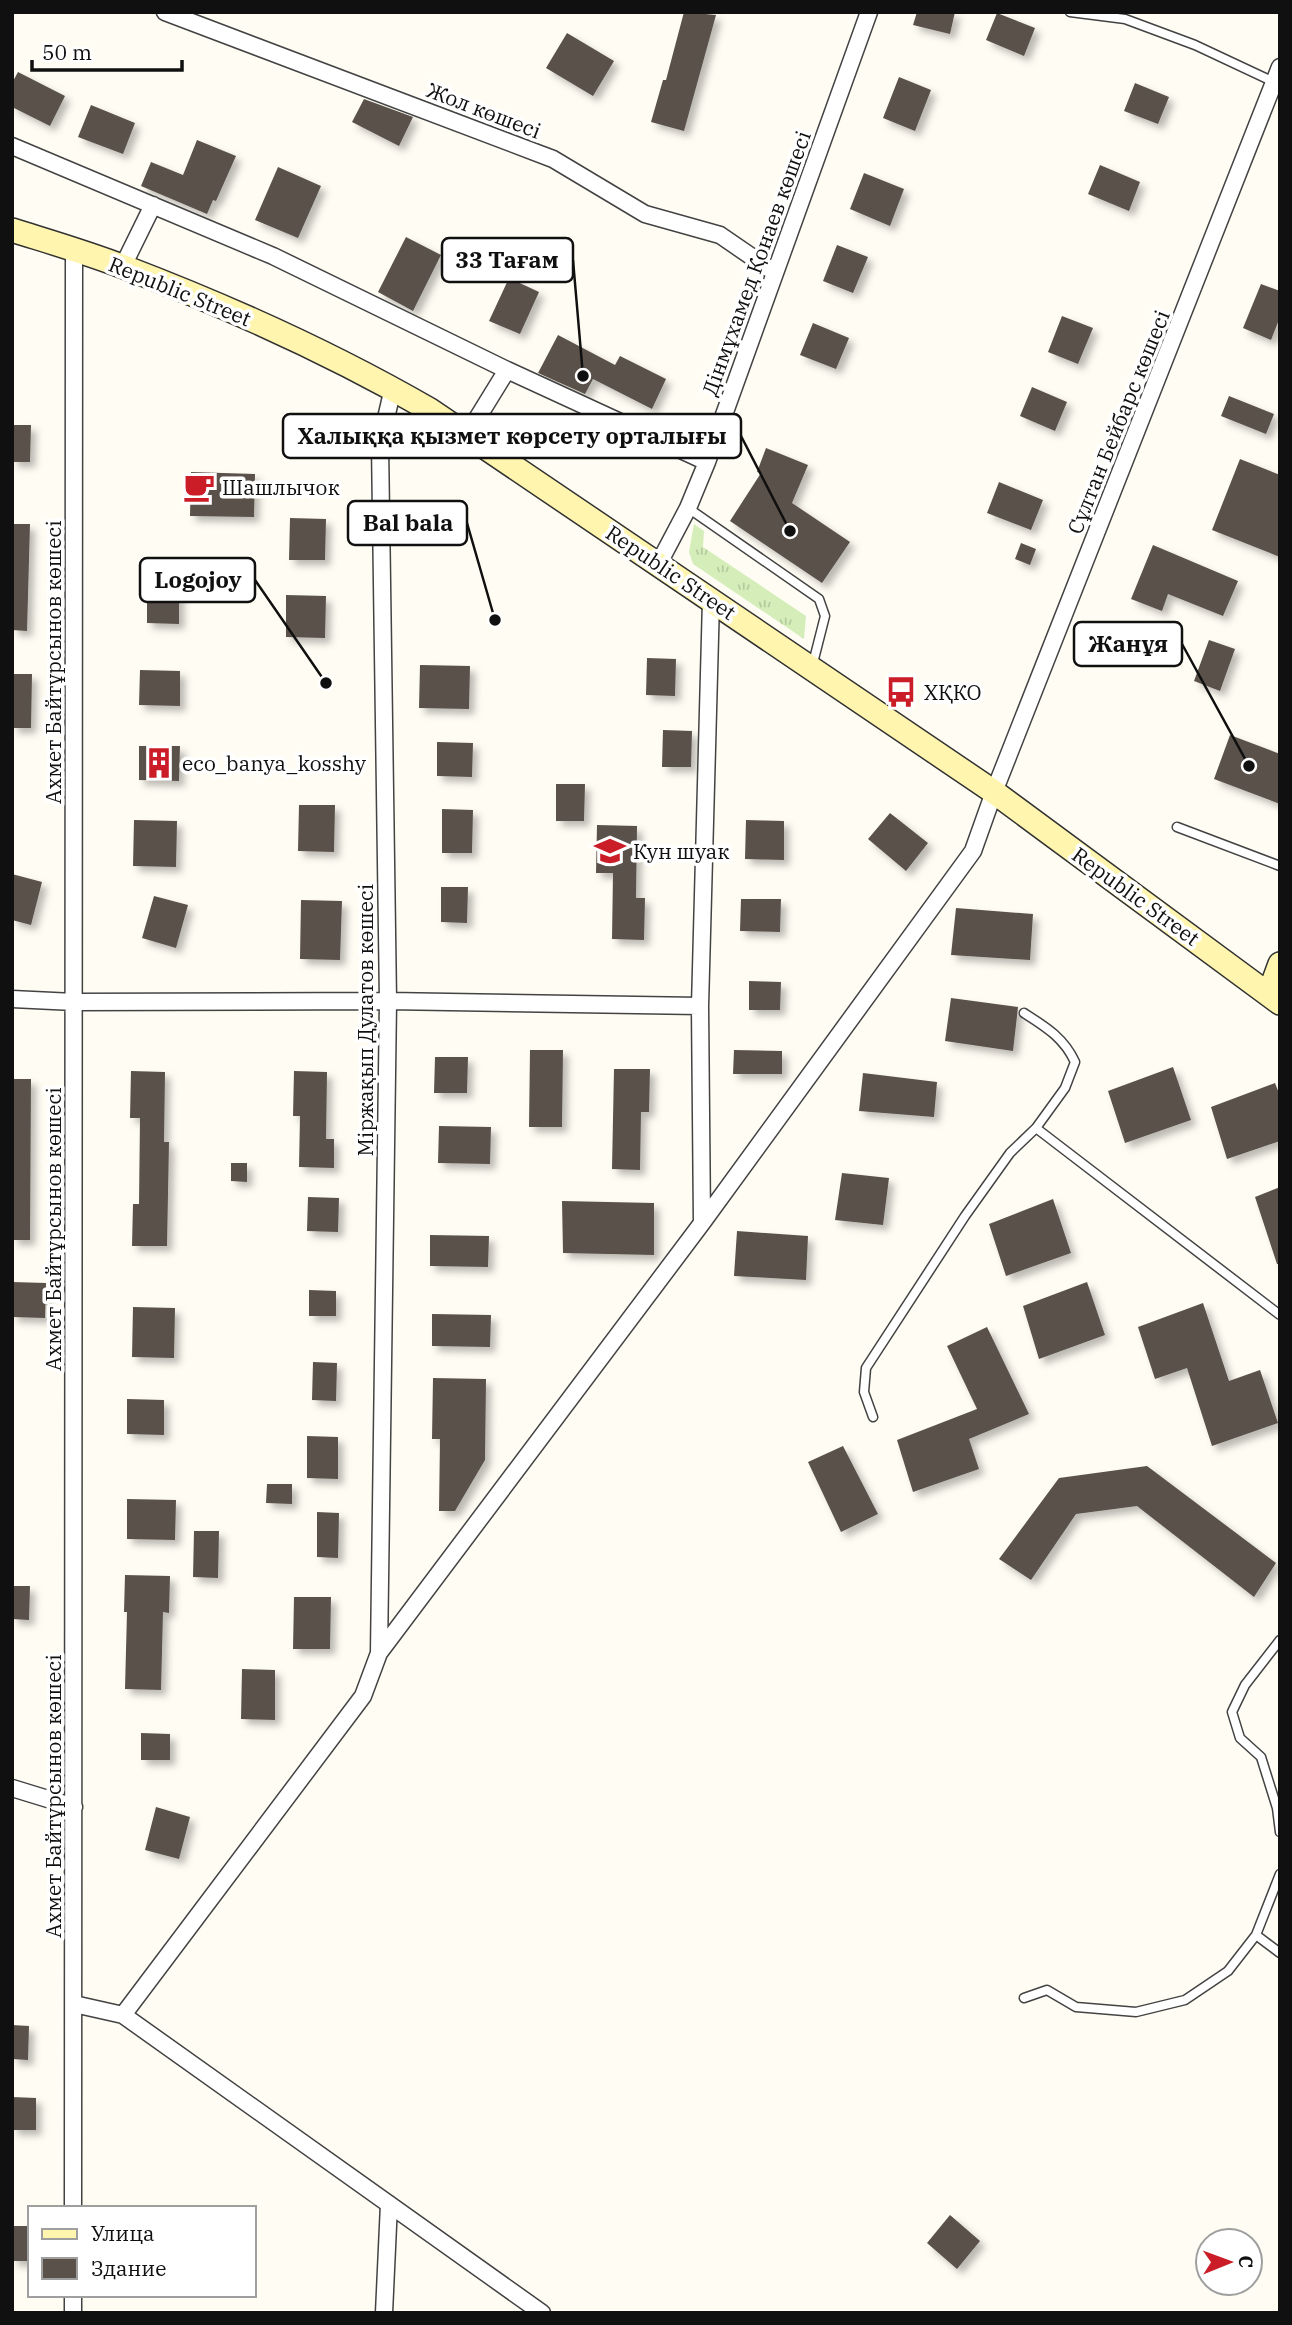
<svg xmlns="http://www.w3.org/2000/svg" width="1292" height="2325" font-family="'IBM Plex Serif',serif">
<defs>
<pattern id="grass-tufts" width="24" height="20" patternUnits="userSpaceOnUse" patternTransform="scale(1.75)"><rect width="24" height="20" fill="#d4edb9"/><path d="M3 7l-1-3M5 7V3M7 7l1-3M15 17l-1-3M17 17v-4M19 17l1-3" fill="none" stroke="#b5ca9e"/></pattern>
<filter id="shadow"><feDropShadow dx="5.5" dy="5.5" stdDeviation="3.5" flood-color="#0004"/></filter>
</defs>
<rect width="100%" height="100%" fill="#fffdf3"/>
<path fill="url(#grass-tufts)" d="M694,524L704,531L703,547L806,616L804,639L693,564L689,552Z"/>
<path fill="#5a514b" filter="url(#shadow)" d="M684,12L716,15L684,131L651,122L663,80H666Z
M917,12H955L950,34L913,25Z
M997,13L1035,28L1024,56L986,40Z
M567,33L614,61L593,96L546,68Z
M18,72L65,96L50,126L12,107V83Z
M899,77L931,90L915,131L883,118Z
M1135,83L1169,97L1158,124L1124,111Z
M364,99L413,117L399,146L352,122Z
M91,105L135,123L123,154L78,137Z
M197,140L236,156L216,201L213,200L207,214L141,186L151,162L183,175Z
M1100,165L1140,182L1129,211L1088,194Z
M278,167L321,186L298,238L255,220Z
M864,173L904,189L890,226L850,209Z
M406,237L441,255L413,311L378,292Z
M837,245L868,257L853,293L823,281Z
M509,278L539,292L520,334L489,321Z
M1261,284L1280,291V317L1271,340L1243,328Z
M1062,316L1093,328L1078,364L1048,352Z
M813,323L849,338L836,369L800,355Z
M558,335L615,365L620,356L666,379L652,409L593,379L585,394L538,373Z
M1032,387L1067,402L1055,431L1020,416Z
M1229,396L1274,414L1266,434L1221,416Z
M12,425H31L30,462H12Z
M766,448L808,465L792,503L850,542L822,583L730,521L761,473L757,472Z
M1240,459L1280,475V557L1212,530Z
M191,472L255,474L254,517L190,516Z
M999,482L1043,500L1031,530L987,513Z
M290,518L326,519L325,560H289Z
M12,524H30L27,631L12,630Z
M1021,543L1036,549L1030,565L1015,559Z
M1153,545L1238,581L1223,616L1168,594L1162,611L1131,599Z
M147,586L179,587V624L147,623Z
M286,595L326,596L325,638L286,637Z
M1209,640L1235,649L1220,691L1194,681Z
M647,658L676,659L675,696L646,695Z
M420,665L470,666L469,709L419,708Z
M140,670L180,671V706L139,705Z
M12,674H32L31,728H12Z
M663,730L692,731L691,767H662Z
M1230,735L1280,754V804L1214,779Z
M437,742L473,743L472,777L437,776Z
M139,746H180L179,781L139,780Z
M556,784H585L584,821H556Z
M299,805H335L334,852L298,851Z
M442,809L473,810L472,853H442Z
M890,813L928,843L906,871L868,839Z
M134,820L177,821L176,867L133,866Z
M746,820L784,821V860L745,859Z
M597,825L637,826L636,898H645L644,940L612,939L613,873H596Z
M12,874L42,882L31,925L12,920Z
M441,887H468L467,923L441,922Z
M154,896L188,905L176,948L142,938Z
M741,899H781L780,932L740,931Z
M301,900L342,901L340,960L300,959Z
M956,908L1033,914L1030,960L951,955Z
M749,981L781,982L780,1010H749Z
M951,998L1018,1007L1013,1051L945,1041Z
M530,1050H563L562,1127H529Z
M734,1050L782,1051V1074H733Z
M435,1057H468L467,1093H434Z
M1173,1067L1191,1120L1125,1143L1108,1091Z
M614,1069H650L649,1112H641L640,1170L612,1169Z
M131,1071L165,1072L164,1142H169L167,1246H132L133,1204H139L140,1118H130Z
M294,1071L327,1072L326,1139H334V1168L299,1167L300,1116H293Z
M863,1073L937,1082L934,1117L859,1111Z
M12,1079H31L30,1240H12Z
M1275,1083L1280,1096V1141L1227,1159L1211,1107Z
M439,1126L491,1127L490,1164L438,1163Z
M231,1163H247V1182L231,1181Z
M842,1173L889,1178L883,1225L835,1220Z
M1280,1187V1264H1277L1255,1197Z
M308,1197L339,1198L338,1232L307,1231Z
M1053,1199L1071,1253L1006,1276L989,1224Z
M562,1201L654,1203V1255L563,1253Z
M737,1231L808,1236L806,1280L734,1276Z
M430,1235L489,1236L488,1267L430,1266Z
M12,1282L46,1283L45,1318L12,1317Z
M1087,1282L1105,1335L1039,1359L1023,1306Z
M309,1290L336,1291V1316H309Z
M1203,1303L1229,1381L1260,1370L1278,1423L1212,1446L1187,1368L1155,1379L1138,1327Z
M133,1307L175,1308L174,1358L132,1357Z
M432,1314L491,1315L490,1347L432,1346Z
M987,1327L1029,1414L969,1439L979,1469L913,1492L897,1440L977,1409L947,1346Z
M313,1362L337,1363L336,1401L312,1400Z
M433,1378L486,1379L485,1460L455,1511H439L440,1439H432Z
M127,1399L164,1400V1435L127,1434Z
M307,1436L338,1437V1479L307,1478Z
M843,1446L878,1514L841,1532L808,1462Z
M1147,1466L1276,1563L1254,1597L1137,1506L1076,1514L1031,1580L999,1559L1059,1478Z
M267,1484H292V1504L266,1503Z
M127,1499L176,1500L175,1540L127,1539Z
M317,1512L339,1513L338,1558L317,1557Z
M194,1531H219L218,1578L193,1577Z
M125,1575L170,1576L169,1613L163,1612L161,1690L125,1689L127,1612H124Z
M12,1586H30L29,1620L12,1619Z
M294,1597H331L330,1649H293Z
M242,1669L275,1670V1720L241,1719Z
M141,1733L170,1734V1760H141Z
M156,1807L190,1817L179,1859L145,1850Z
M12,2025L29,2026L28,2060L12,2059Z
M12,2097L36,2098V2130H12Z
M950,2215L980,2241L957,2269L927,2243Z
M12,2226H30V2261H12Z"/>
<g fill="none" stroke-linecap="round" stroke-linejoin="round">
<defs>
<path id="lane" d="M1070,12L1125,19L1195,45L1274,82
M688,508L819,599L825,616L812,667
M1177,827L1280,866
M1036,1128L1280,1315
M873,1417L864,1392L866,1368L965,1216L1010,1153L1036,1128L1065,1088L1075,1062C1064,1038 1046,1027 1024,1013
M1280,1640L1245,1685L1232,1712L1240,1738L1261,1757L1277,1808L1280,1832
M1256,1935L1280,1953
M1024,1998L1047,1990L1076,2007L1136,2012L1185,2000L1228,1971L1256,1935L1280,1874"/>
<path id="street" d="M165,12L553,159L645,214L720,235L774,272
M12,146L273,256L507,370L707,462
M123,266L153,205
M467,435L507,370
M659,563L688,508L707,462L869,12
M12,999L74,1002L388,1001L700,1006
M702,1223L700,1006L711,600
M379,1653L388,1001L380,444L393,388
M12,1788L74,1807
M74,2004L123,2015L363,1696L379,1653L702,1223L973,851L994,792L1280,67
M123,2015L542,2313
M73,2208L74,250
M73,2313V2295
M384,2313L389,2204"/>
<path id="secondary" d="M12,230C50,242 88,253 124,267C229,307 333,354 430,410L994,792L1280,1003
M1269,994L1280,964"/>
</defs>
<use href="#lane" stroke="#434343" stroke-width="11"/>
<use href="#street" stroke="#434343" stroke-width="19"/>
<use href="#secondary" stroke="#323232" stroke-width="26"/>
<use href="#lane" stroke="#fff" stroke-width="8"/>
<use href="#street" stroke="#fff" stroke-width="16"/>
<use href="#secondary" stroke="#fff5ae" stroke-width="23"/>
</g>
<defs>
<symbol id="cafe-bare" viewBox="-9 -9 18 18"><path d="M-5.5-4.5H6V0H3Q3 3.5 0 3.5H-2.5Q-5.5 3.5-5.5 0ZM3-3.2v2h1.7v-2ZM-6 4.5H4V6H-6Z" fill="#cb1d27" stroke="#fff" stroke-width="2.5" paint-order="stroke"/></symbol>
<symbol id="bus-bare" viewBox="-9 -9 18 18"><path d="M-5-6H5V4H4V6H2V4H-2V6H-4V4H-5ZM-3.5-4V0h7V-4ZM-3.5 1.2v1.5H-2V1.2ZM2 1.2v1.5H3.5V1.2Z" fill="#cb1d27" stroke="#fff" stroke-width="2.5" paint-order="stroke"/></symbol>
<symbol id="building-bare" viewBox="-9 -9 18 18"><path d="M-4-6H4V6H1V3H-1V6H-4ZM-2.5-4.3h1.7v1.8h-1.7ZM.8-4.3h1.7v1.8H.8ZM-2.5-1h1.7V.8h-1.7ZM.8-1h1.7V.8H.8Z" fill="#cb1d27" stroke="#fff" stroke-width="2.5" paint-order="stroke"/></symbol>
<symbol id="school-bare" viewBox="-9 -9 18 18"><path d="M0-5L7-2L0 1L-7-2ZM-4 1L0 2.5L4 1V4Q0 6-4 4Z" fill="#cb1d27" stroke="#fff" stroke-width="2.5" paint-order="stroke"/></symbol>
</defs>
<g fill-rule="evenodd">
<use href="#cafe-bare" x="177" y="465" width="44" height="44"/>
<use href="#bus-bare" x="879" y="670" width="44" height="44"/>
<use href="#building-bare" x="137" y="741" width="44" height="44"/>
<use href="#school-bare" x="588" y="829" width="44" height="44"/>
</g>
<g text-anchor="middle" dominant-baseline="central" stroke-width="7" stroke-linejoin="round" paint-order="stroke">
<g font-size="21" fill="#101010" stroke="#fff">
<text transform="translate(484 110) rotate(21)">Жол көшесі</text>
<text transform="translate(756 263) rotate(-70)">Дінмұхамед Қонаев көшесі</text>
<text transform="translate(180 291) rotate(22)">Republic Street</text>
<text transform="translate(1118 422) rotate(-68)">Сұлтан Бейбарс көшесі</text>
<text transform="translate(671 572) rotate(34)">Republic Street</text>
<text transform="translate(53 662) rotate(-90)">Ахмет Байтұрсынов көшесі</text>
<text transform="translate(1136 896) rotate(36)">Republic Street</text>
<text transform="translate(365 1020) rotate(-90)">Міржақып Дулатов көшесі</text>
<text transform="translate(53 1229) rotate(-90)">Ахмет Байтұрсынов көшесі</text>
<text transform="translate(53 1796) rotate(-90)">Ахмет Байтұрсынов көшесі</text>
</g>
<g font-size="21" fill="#101010" stroke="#fff" text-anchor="start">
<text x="222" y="487">Шашлычок</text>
<text x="924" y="692">ХҚКО</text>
<text x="182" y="763">eco_banya_kosshy</text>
<text x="633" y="851">Кун шуак</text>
</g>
</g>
<path fill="none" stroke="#101010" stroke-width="2.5" d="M583 376L573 260M790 531L741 436M495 620L467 523M326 683L255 580M1249 766L1182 644"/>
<g fill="#101010" stroke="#fff" stroke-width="2.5">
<circle cx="583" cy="376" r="7"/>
<circle cx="790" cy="531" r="7"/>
<circle cx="495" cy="620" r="7"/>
<circle cx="326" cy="683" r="7"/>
<circle cx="1249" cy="766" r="7"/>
</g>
<g fill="#fff" stroke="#101010" stroke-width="2.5">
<rect x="442" y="238" width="131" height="44" rx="7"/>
<rect x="283" y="414" width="458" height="44" rx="7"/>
<rect x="348" y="501" width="119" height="44" rx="7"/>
<rect x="140" y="558" width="115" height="44" rx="7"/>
<rect x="1074" y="622" width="108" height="44" rx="7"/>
</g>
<g font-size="23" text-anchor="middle" font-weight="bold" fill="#101010">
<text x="507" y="268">33 Тағам</text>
<text x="512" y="444">Халыққа қызмет көрсету орталығы</text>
<text x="408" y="531">Bal bala</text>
<text x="198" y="588">Logojoy</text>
<text x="1128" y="652">Жанұя</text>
</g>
<rect width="1292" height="2325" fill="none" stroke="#101010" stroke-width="28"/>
<rect x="28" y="2206" width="228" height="91" fill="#ffffff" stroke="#9f9f9f" stroke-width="2"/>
<rect x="42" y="2229" width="35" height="10" fill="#fff5ae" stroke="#9f9f9f" stroke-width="2"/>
<text x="91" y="2241" font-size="21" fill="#101010">Улица</text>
<rect x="42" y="2258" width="35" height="21" fill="#5a514b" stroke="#9f9f9f" stroke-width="2"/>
<text x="91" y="2276" font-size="21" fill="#101010">Здание</text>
<g transform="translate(1229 2262) rotate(89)"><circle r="33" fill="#ffffff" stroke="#9f9f9f" stroke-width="2"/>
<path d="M0-5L12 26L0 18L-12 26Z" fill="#cb1d27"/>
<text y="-10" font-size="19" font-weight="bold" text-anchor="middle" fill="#101010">С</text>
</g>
<path d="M32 60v10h150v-10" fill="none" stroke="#101010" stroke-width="3.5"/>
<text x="42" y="60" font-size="21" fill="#101010" stroke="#ffffff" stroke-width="5" paint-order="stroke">50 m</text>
</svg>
